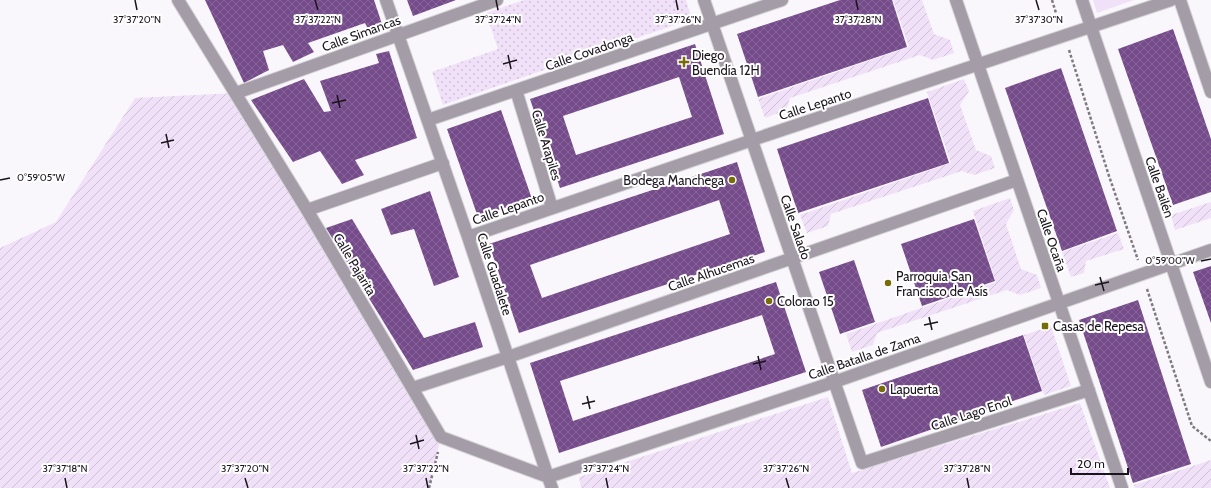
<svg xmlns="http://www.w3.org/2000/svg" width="1211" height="488" font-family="Cabin,sans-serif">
<defs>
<pattern id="park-dots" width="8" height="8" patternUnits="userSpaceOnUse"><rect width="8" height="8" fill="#f0e1f9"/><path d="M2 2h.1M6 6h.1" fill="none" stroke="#cdc0d5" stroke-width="1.8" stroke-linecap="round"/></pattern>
<pattern id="garden-furrows" width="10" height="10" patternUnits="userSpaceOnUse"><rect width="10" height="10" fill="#f0e1f9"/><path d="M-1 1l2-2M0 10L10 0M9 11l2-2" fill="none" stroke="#cdc0d5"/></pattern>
<pattern id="building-cross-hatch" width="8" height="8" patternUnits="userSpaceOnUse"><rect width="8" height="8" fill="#754b8b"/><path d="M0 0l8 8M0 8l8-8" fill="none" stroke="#866697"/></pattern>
</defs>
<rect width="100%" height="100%" fill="#faf7fc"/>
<path fill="#f0e1f9" d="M1093,0H1134L1097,13Z"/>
<path fill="url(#park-dots)" d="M524,0H686L692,19L443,105L432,72L498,49L486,13Z"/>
<path fill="url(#garden-furrows)" d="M893,0H922L934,34L950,40L954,53L933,60L920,55L790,98L786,110L765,118L758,99L909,47Z
M964,79L969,91L960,105L976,150L991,156L995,168L974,175L962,171L831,214L828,226L807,233L800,215L951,163L927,92Z
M236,93L441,437L429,488H0V248L56,222L135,98Z
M1010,198L1014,210L1006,224L1021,269L1037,275L1041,288L1020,295L1007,290L877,333L873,345L852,352L846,334L996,282L973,211Z
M1211,202V218L1175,230L1171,215Z
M1118,233L1124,249L1086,261L1084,273L1071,277L1062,252Z
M1051,326L1071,386L1044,395L1024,335Z
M828,397L852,473L1080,403L1110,488H581L579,477Z
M1211,460V488H1135L1134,485Z"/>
<path fill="url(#building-cross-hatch)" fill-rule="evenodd" d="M205,0H374L383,27L369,31L365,23L308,43L314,52L293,62L283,45L263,51L269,70L244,83Z
M407,0H456L413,16Z
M840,0H892L907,47L758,97L737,34Z
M1173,29L1211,139V192L1173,205L1118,49Z
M695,44L724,134L560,188L530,99ZM679,77L692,117L576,155L563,116Z
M389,51L417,138L355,160L364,175L342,184L320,151L293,162L251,100L304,79L324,112L331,111L320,81L379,63L376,54Z
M1061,68L1117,231L1062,251L1005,88Z
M928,98L949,163L798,213L777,149Z
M501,110L532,199L478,217L447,129Z
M737,162L765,252L519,333L489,244ZM719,200L730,234L542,298L530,265Z
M430,191L459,277L434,286L414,229L391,235L381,209Z
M352,219L424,338L475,322L483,347L413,370L326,228Z
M974,219L995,281L922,306L901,244Z
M854,260L875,322L840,334L819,272Z
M1211,266V323L1193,272Z
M776,282L806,372L559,453L530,363ZM762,315L775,354L573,421L560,381Z
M1138,300L1191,464L1133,483L1079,320Z
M1023,335L1042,391L881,447L862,390Z"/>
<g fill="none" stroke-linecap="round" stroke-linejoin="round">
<defs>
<path id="minor" d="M178,0L307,210L441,437L548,477
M386,0L468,237L548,477L552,488
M704,0L862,463L1089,390
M956,0L1122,488
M1082,0L1211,382
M1180,0L1211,92
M516,90L552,208
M236,93L497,0
M428,120L782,0
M307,210L443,163
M468,237L767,135L1171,0
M413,388L508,357L1017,180
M548,477L834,382L1211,250"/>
</defs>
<use href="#minor" stroke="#d6d3d8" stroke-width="14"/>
<path stroke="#7f7a81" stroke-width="2.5" stroke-dasharray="3 2" stroke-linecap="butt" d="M1052,0L1059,23
M1069,50L1109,176L1138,260
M1147,289L1192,426L1211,441
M429,488L438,452"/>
<use href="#minor" stroke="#a49da8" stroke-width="12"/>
</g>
<path fill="none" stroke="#19131c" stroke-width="1.5" d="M135,0L137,10M315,0L318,10M496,0L498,10M676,0L678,10M856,0L858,10M1036,0L1039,10M508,55L511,69M503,64L517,60M337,95L340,108M332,103L346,100M166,134L169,148M161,143L174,140M0,180L10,178M1201,261L1211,259M1100,277L1104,291M1095,285L1109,282M929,317L932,330M924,325L938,322M758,356L761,370M753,364L766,361M587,396L590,409M582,404L595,401M416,435L419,449M410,444L424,440M65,478L67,488M245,478L248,488M426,478L428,488M606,478L608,488M786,478L789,488M967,478L969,488"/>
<g fill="#766c08" stroke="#fff" stroke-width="1.5">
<path d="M682 56h4v4h4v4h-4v4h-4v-4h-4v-4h4z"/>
<circle cx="732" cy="180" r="4"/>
<circle cx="888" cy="283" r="4"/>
<circle cx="769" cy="301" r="4"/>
<rect x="1041" y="322" width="8" height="8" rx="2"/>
<circle cx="882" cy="389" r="4"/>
</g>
<g text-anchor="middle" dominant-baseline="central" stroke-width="4" stroke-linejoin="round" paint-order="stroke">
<g font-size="13" fill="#19131c" stroke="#fff">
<text transform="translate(361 33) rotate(-20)">Calle Simancas</text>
<text transform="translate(589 51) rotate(-19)">Calle Covadonga</text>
<text transform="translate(815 104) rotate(-18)">Calle Lepanto</text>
<text transform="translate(547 145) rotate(73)">Calle Arapiles</text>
<text transform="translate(1160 187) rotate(71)">Calle Bailén</text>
<text transform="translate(508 208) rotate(-19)">Calle Lepanto</text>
<text transform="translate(796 227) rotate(71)">Calle Salado</text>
<text transform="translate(1052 240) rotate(71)">Calle Ocaña</text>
<text transform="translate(355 264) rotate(59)">Calle Pajarita</text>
<text transform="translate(711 272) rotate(-19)">Calle Alhucemas</text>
<text transform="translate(495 274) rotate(72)">Calle Guadalete</text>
<text transform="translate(864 356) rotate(-19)">Calle Batalla de Zama</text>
<text transform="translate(971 413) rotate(-18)">Calle Lago Enol</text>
</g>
<g font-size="13" fill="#19131c" stroke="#fff" text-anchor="start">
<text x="692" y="55">Diego<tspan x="692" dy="15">Buendía 12H</tspan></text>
<text x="724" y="180" text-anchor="end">Bodega Manchega</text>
<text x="896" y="276">Parroquia San<tspan x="896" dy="15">Francisco de Asís</tspan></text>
<text x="777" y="301">Colorao 15</text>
<text x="1053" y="326">Casas de Repesa</text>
<text x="890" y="389">Lapuerta</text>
</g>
</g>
<g font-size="10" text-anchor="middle" fill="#19131c" stroke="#fff" stroke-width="4" stroke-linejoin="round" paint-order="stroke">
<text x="137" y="23">37°37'20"N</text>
<text x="318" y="23">37°37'22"N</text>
<text x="498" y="23">37°37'24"N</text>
<text x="1039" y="23">37°37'30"N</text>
<text x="678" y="23">37°37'26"N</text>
<text x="858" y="23">37°37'28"N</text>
<text x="41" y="181">0°59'05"W</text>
<text x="1170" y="264">0°59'00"W</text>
<text x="65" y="472">37°37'18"N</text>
<text x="245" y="472">37°37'20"N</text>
<text x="426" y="472">37°37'22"N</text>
<text x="606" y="472">37°37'24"N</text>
<text x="786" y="472">37°37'26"N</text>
<text x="967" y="472">37°37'28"N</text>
</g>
<path d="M1071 468v6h57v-6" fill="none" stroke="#19131c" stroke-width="2"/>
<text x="1077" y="468" font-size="12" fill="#19131c" stroke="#ffffff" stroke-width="3" paint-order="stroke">20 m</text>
</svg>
